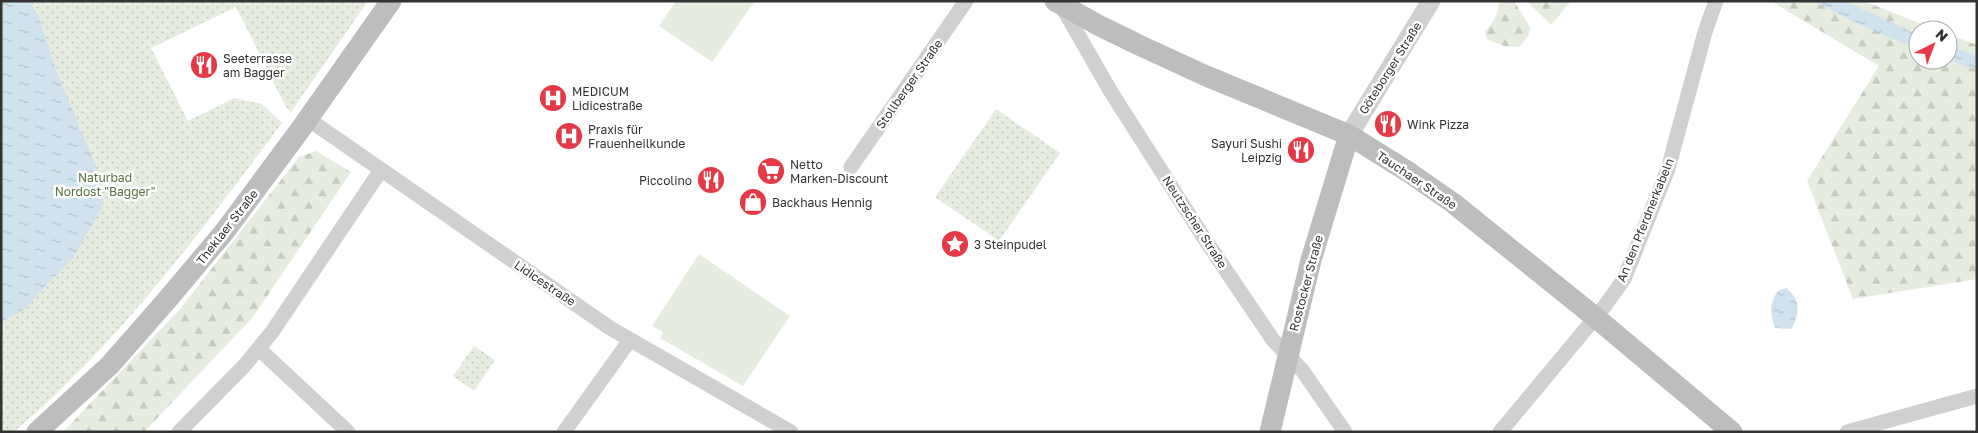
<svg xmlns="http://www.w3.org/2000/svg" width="1978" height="433" font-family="'Golos Text',sans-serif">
<defs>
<pattern id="forest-firs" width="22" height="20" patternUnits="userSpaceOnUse" patternTransform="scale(1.25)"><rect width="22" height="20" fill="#e6ecdf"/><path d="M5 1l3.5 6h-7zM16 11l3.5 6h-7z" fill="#c6cbc0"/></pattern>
<pattern id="park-dots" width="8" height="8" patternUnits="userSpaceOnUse" patternTransform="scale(1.25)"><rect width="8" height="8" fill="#e6ecdf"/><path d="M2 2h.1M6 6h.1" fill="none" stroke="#c6cbc0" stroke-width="1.8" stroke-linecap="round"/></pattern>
<pattern id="water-ripples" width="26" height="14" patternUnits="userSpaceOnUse" patternTransform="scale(1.25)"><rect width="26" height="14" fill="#cfe2ee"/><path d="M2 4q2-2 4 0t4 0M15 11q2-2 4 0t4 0" fill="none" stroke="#b2c2cd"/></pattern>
</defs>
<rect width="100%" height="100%" fill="#fff"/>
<path fill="#e6ecdf" d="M676,1H755L712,62L659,26Z
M699,254L790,316L743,386L660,338L663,332L652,326Z"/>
<path fill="url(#forest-firs)" d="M1499,1H1514L1530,27C1531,35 1524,41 1519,47L1504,46L1487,39L1485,31C1494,22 1498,14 1499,1Z
M1527,1H1571L1551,25Z
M1771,1H1864L1936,30H1918V60H1948V34L1977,45V279L1853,299L1807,181L1879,66Z
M316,151L351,172L253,317L144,432H63L180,309L299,157Z"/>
<path fill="url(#park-dots)" d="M1,1H368L291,112L286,107L236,7L151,48L188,121L234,98L262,104L282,123C201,231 118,344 14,432H1Z
M996,109L1060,153L999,241L935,197Z
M474,346L495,360L474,391L453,376Z"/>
<path fill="url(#water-ripples)" d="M1,1H29L38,15L57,73L98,171L103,206L73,258L22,311L1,322Z
M1813,1H1845L1918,35V49L1858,24Z
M1948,45L1977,56V70L1948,60Z
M1786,288C1802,301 1799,312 1792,329L1775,328C1770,313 1769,304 1778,291Z"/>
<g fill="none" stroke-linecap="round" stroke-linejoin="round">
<path stroke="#d0d0d0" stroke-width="15" d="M1061,5L1111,92L1204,238L1273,340L1302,370L1345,432
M308,119L610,328L791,432
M851,167L966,1
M259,349L348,432
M179,432L244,366L272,332L381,170
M564,432L630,340
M1500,432L1604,307L1624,279L1668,169L1705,32L1716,1
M1847,432L1977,396"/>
<path stroke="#d0d0d0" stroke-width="19" d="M1349,135L1431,1"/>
<path stroke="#bdbdbd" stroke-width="21" d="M1055,1L1098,25L1141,46L1204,75L1349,135L1410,173L1453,203L1595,317L1732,432
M37,432L110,365L167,300L225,231L300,130L391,1
M1270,432L1311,260L1349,135"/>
</g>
<defs>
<symbol id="restaurant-disc" viewBox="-11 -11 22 22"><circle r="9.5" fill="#e63946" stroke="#fff"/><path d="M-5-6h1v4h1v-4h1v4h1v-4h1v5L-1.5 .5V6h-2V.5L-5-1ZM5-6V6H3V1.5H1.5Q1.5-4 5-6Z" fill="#fff"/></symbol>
<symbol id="hospital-disc" viewBox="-11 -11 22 22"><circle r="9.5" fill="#e63946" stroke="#fff"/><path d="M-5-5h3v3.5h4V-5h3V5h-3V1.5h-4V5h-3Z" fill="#fff"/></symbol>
<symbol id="supermarket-disc" viewBox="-11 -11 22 22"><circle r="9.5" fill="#e63946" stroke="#fff"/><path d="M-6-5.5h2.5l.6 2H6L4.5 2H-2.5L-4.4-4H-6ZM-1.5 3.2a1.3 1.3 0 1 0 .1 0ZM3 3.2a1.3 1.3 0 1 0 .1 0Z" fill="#fff"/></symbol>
<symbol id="shop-disc" viewBox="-11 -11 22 22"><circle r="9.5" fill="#e63946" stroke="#fff"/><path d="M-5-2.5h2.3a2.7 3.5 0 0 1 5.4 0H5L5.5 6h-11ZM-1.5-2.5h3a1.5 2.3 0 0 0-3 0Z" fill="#fff"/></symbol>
<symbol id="sight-disc" viewBox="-11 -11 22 22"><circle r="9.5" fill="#e63946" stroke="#fff"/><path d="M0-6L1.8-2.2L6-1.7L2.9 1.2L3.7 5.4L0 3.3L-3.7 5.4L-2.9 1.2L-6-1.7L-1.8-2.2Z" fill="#fff"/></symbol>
</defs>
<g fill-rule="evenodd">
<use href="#restaurant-disc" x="188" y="49" width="32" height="32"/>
<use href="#hospital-disc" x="537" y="82" width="32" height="32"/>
<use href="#restaurant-disc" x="1372" y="108" width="32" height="32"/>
<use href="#hospital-disc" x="553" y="120" width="32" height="32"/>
<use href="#restaurant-disc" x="1285" y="134" width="32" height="32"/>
<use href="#supermarket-disc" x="755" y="155" width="32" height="32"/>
<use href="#restaurant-disc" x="695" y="164" width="32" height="32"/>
<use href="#shop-disc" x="737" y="186" width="32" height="32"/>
<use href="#sight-disc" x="939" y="228" width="32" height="32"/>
</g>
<g text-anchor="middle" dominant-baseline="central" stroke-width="5" stroke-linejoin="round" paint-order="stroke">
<g font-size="12" fill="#333" stroke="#fff" text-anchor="start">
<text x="223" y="58">Seeterrasse<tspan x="223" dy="14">am Bagger</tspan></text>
<text x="572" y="91">MEDICUM<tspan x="572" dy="14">Lidicestraße</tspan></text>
<text x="1407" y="124">Wink Pizza</text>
<text x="588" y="129">Praxis für<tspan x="588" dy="14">Frauenheilkunde</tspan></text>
<text x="1282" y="143" text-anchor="end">Sayuri Sushi<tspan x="1282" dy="14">Leipzig</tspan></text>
<text x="790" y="164">Netto<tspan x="790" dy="14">Marken-Discount</tspan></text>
<text x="692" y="180" text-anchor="end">Piccolino</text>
<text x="772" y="202">Backhaus Hennig</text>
<text x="974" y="244">3 Steinpudel</text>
</g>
<g font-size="12" fill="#333" stroke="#fff">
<text transform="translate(1390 68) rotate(-58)">Göteborger Straße</text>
<text transform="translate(909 84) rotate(-55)">Stollberger Straße</text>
<text transform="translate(1417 180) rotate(34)">Tauchaer Straße</text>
<text transform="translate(1645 220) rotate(-68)">An den Pferdnerkabeln</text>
<text transform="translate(1195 222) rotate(57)">Neutzscher Straße</text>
<text transform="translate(227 227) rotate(-52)">Theklaer Straße</text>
<text transform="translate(545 283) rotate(34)">Lidicestraße</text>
<text transform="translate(1306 283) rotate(-75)">Rostocker Straße</text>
</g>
<g font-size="12" fill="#56703f" stroke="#fff">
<text x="105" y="177">Naturbad<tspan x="105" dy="14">Nordost "Bagger"</tspan></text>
</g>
</g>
<rect width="1978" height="433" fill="none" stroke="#333333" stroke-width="5"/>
<g transform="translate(1933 45) rotate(42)"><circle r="24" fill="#ffffff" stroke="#adadad"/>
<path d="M0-4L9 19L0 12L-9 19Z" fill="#e63946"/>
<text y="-8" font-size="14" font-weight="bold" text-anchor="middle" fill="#333333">N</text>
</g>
</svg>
